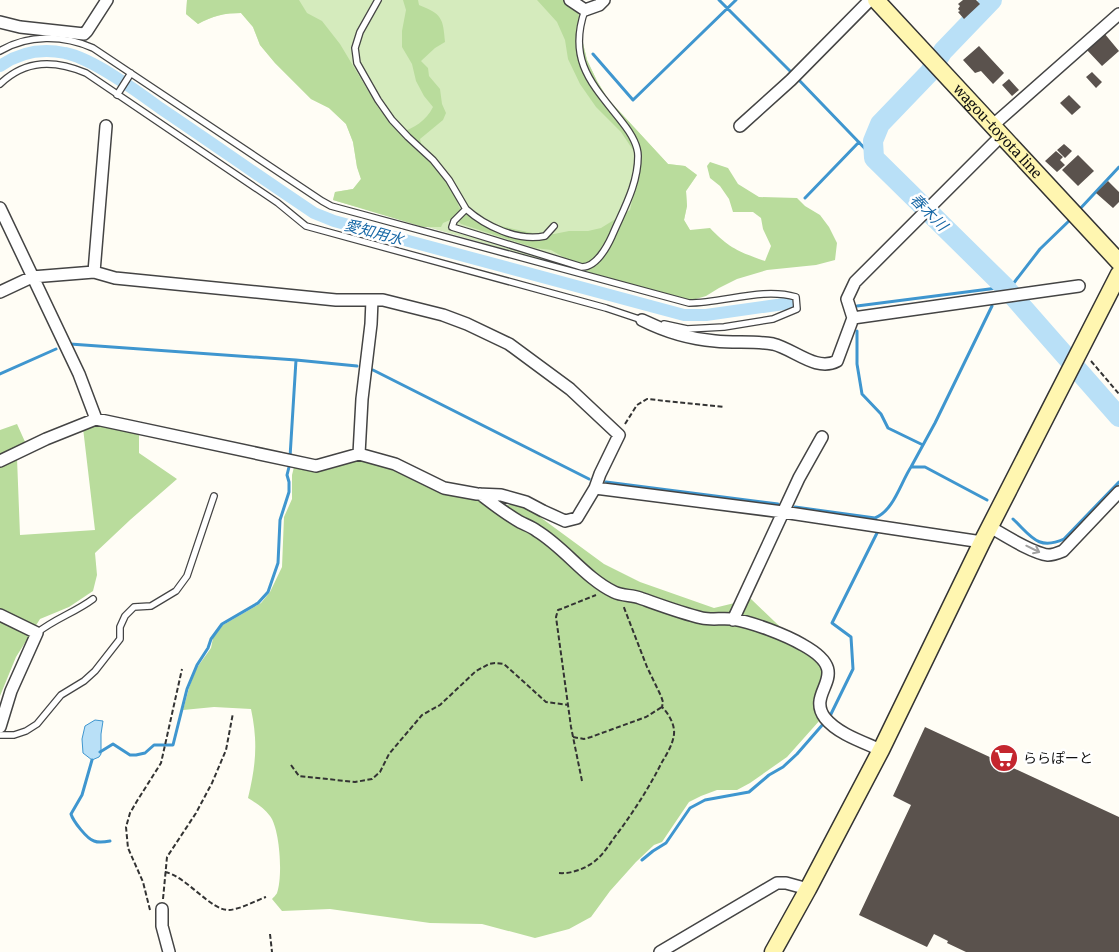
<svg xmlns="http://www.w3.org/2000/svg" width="1119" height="952" font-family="Merriweather,'Noto Sans JP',serif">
<rect width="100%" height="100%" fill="#fffdf5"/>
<path fill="#d5ebbd" d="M187,0H563L578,10L579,17L584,22L581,35L587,60L597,81L608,99L668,164L685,166L697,175L686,191L687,206L684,220L690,230L595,275L333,200L335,192L353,189L361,179L357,167L353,142L346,124L329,108L311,99L275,63L260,45L253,27L241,13C225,13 212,16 198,24L186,14Z"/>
<path fill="#b9dc9c" d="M187,0H299L307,13L322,21L340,44L379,109L400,133C414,128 426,121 433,107L424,96L416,81L412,64L402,47V31L406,10L403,0H418L419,5C442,14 443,18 445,42L435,48L421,61L428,68L429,76L440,89L442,104L446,113L443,120L420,139L422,147L450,178L459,207L467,215L482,222L537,234H554L569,231H588L601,228L630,210L641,162L621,132L596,107L580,84L568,59L565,40L557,22L537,0H563L578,10L579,17L584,22L581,35L587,60L597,81L608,99L668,164L685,166L697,175L686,191L687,206L684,220L690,230L710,228C729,248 739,252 765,261L771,246L763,229L761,218L753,212H733L729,199L720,186L710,178L707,166L710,162L728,168L738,184L759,197L797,198L805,206L820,215L829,227L837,243L835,260L816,265L767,270L737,279L719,288L706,296L689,301L595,275L551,250L535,248L461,224L455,218L443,223L441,227H423L333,200L335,192L353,189L361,179L357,167L353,142L346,124L329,108L311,99L275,63L260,45L253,27L241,13C225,13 212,16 198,24L186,14Z
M97,423L139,432V453L177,479L130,520L95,553L97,575L93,591L69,607L40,619L16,657L0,696V430L17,424L26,444L17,458L20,535L95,530L83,428Z
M361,461L376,463L476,497L483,503L525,506L604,564L640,582L714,608L751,599L822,667C823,689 808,697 820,720L787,757L750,783L737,790H717L701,796L689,802L662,842L654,845L636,862L610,891L591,917L569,929L535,938L482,924L430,923L330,909L282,911L272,899C272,899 277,894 277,893C283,877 280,829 270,816C264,808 256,803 248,798C256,765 258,742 251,709L214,707L183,710L189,688L196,669L211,648L213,638L223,625L261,603L270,592L282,567L284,517L292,499V475L294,467C304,469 315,472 326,470C338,467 348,462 361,461Z"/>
<path fill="#b9e0f7" stroke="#3f96cf" d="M95,720L103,721L101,734V754L99,757L92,760L83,753L82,739L85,726Z"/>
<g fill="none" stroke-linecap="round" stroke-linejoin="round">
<path stroke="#3f96cf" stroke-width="3" d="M719,0L793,74
M593,54L633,100L736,0
M797,78L874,158
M805,198L859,142
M1078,211L1119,167
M857,306L1005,287L1013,284L1040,249L1072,218
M857,331V364L862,394L881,414L888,428L923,445
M70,344L296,360L357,366
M373,370L589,479
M0,374L56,349
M290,457L296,360
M911,467L935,423L992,306
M606,482L778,504
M795,507L875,518C894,510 900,484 911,467H925L987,500
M1013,519C1031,536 1038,551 1064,539L1119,482
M830,716L853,669L851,637L832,623L877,533
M100,752L113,744L130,755H136L145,753L154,745H173L187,689L197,665L208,648L211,639L222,624L258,603L268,592L278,563L280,520L289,492V482L287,475L290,463
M92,760L82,795L71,814C73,821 87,839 94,841C99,843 105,842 110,841
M642,860L653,851L666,843L690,808L705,800L749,792L769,775L783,767L797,754L824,723"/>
<path stroke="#b9e0f7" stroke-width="12" d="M0,66C20,52 41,48 65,53C92,58 137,91 160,108C212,143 263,179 314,213L334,221L684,315H706L791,303"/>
<path stroke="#b9e0f7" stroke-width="20" d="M992,0L943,51L929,73L880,124L873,141L874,158L1005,287L1119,417"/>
</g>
<path fill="#5a524d" d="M963,0H976L980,4L964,19L958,12L960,11L958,9L960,6L958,4Z
M1104,33L1119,51L1102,66L1086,49Z
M979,46L1004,73L993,84L981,71L975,73L963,60Z
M1092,72L1102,82L1096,88L1086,77Z
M1009,79L1019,90L1012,96L1002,85Z
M1069,95L1081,107L1072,115L1060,103Z
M1064,144L1072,151L1065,158L1057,150Z
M1056,151L1063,157L1060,160L1065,165L1057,172L1045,161Z
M1078,155L1094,171L1078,186L1062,170Z
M1108,181L1119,192V202L1113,208L1096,193Z
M925,727L1119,817V952H966L947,943L948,941L934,934L927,947L859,915L911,805L893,796Z"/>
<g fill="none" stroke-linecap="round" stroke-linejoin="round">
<defs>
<path id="lane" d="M378,0L360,32L355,48L357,63L378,100L392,120L408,137L433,160L449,180L466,209L454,221L452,227L582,267C596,267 607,247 612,236C623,210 638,185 638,156C638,144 630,132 622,122C593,85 567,61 585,10
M0,51C28,34 64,35 93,48L322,201L331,206L689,303C724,303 762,287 796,297L797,309L773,319L724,327L687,329L664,324
M0,84C26,59 55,60 86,73L278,203L306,226L606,308L642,320
M117,95L131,73
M466,209C485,226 518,242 545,236L554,226
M37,633C54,619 76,612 93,599
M0,735H14L26,731L37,724L61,695L84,681L95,671L120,639V627L125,616L134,607L151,606L176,591L187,576L214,496"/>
<path id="street" d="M570,0L585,10L599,5L604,0
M0,22L20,27L84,34L87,31L107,0
M740,126L791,80L870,0
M992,126L1119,14
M0,208L79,374L96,419
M94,272L106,126
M0,292L32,277L94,272L115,278L336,300H383L443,315L467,324L509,344L570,389L619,435L600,474L595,488L577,518L565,521L543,511L526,502L501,495L477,494L444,488L395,464L359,454L316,466L96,419L46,439L0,461
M853,318L1079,286
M642,320C664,331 690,339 715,341C734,343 754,341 773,344C794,349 816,372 837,361L853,318L847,299L855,282L1002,135
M359,454L362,399L371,324L372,300
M595,488L783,512L982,542
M480,494C493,504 506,514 520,522C526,525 532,527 537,531C565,548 585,578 614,592C622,596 632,595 640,598C660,605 681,613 702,618C711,620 722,618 732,619C752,622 786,635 803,645C857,675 804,690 825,718C838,734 863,742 881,750
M990,527C1004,535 1032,553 1048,555C1053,555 1058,553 1063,551L1119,492
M0,615L37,633L11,691L0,727
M733,620L799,478L822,437
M162,909V926L169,952
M660,952L777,883H786L808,889"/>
<g id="secondary">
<path id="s1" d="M876,0L1119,262"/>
<path d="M773,952L808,889L881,750L982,542L1119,274"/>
</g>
</defs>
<use href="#lane" stroke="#444" stroke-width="8"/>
<use href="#street" stroke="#444" stroke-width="14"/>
<use href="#secondary" stroke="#333" stroke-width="19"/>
<path stroke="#333" stroke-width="2" stroke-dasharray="5 2.5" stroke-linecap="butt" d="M1091,361L1119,394
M625,424L637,405L647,399L724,407
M573,737L584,739L591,737L646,717L662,707
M291,765L299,776L355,782L372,779L380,772L389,754L422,715L440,705L476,671L489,664L495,663L504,664L546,702L568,705
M582,781L571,727L556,617L558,610L561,609L596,595
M165,872C186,876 211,911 229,910C241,909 255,901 266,897
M559,873C571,874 585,869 595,861C604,854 610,843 617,834C634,811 649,788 662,762C667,754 673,744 674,734C675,724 668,713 662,707L663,702L661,696L647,667L623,605
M163,899L167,857L196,813L212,783L226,750L233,713
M150,910L143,882L128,848L126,827L130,813L137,801L161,763L182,669
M270,934L272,952"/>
<use href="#lane" stroke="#fff" stroke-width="5.5"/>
<use href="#street" stroke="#fff" stroke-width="11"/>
<use href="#secondary" stroke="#fff6b0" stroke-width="16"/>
</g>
<defs><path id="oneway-shaft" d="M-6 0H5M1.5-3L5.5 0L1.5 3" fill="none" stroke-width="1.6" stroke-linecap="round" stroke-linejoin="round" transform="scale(1.25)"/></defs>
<use stroke="#a0a0a0" href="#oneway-shaft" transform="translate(1033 549) rotate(26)"/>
<defs>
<symbol id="supermarket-disc" viewBox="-11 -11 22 22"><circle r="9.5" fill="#c4262e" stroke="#fff"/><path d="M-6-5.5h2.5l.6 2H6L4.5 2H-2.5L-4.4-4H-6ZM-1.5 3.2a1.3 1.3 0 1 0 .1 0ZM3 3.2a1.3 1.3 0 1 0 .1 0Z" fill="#fff"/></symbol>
</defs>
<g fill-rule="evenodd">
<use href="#supermarket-disc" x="988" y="742" width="32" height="32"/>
</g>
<g text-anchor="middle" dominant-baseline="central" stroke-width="5" stroke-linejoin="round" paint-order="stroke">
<g font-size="14" fill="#111" stroke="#fff">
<text stroke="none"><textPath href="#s1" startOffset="179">wagou-toyota line</textPath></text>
</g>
<g font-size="14" fill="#111" stroke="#fff" text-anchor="start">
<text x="1023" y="758">ららぽーと</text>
</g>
<g font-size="15" font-style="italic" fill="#1768a6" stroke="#fff">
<text transform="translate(929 212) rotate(45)">春木川</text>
<text transform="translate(374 232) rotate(15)">愛知用水</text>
</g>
</g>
</svg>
